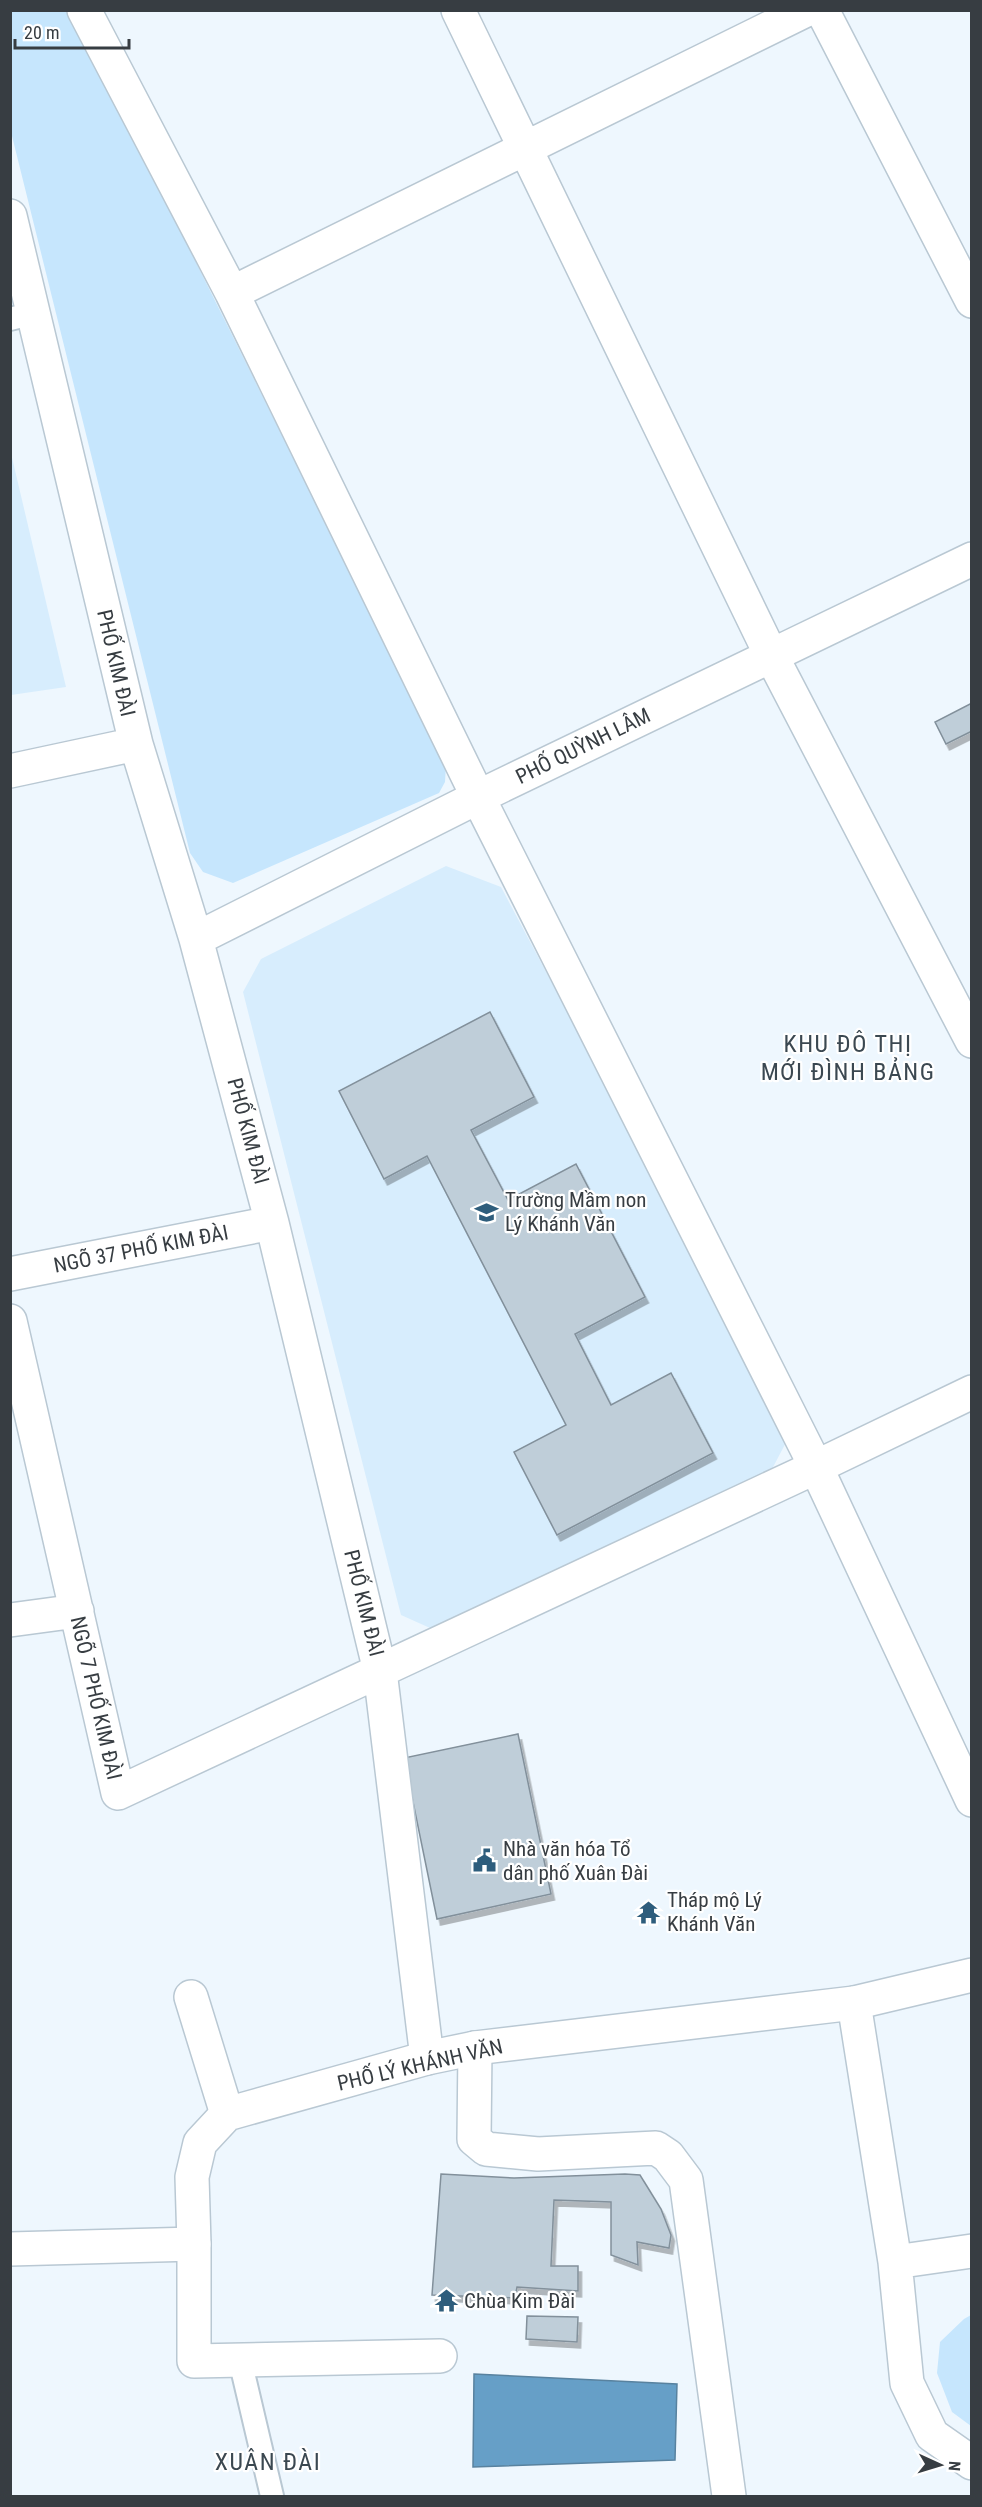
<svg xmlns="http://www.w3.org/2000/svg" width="982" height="2507" font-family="'Roboto Condensed',sans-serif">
<defs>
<filter id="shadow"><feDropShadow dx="3.5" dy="6" stdDeviation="0" flood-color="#0004"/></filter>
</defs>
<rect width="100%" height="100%" fill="#eef7fe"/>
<path fill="#d7edfd" d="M10,449L66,687L11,695H10Z
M446,866L501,887L791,1433L772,1469L439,1632L401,1615L243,992L261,959Z"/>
<path fill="#c6e6fd" d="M10,11H71L446,765L445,782L439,793L233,883L203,872L190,853L11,132Z
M971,2315V2426L952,2412L937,2373L940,2342L964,2319Z"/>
<path fill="#669fc7" stroke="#58829f" stroke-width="1.5" d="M474,2374L677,2384L675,2460L473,2467Z"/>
<path fill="#bfced9" stroke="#82909b" stroke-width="1.5" filter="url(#shadow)" d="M972,703V731L946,744L935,722Z
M490,1012L534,1097L471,1130L508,1200L576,1164L645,1297L575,1334L611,1405L671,1373L713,1453L557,1535L514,1452L566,1425L427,1156L384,1179L339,1091Z
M518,1734L551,1894L437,1919L404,1758Z
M441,2174L514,2178L625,2174L640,2175L661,2209L671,2235L669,2248L637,2242L638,2265L611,2255V2202L554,2200L551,2266H578V2291L517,2287L515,2298L432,2295Z
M527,2316L578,2317L577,2342L526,2339Z"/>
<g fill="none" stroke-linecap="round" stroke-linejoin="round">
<defs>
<path id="service" d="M10,319L34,313
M240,2360L272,2496"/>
<path id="minor" d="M84,10L232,293L478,797L816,1467L972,1800
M458,10L771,655L972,1041
M822,10L972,301
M10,216L136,744L196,939L272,1223L380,1671L427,2058
M232,293L806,10
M10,771L136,744
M196,939L478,797L972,559
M10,1274L272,1223
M10,1321L118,1793L816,1467L972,1392
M10,1620L77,1611
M191,1997L227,2114
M854,2003L895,2262L907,2383L932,2435L972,2463
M475,2048L474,2139L486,2149L538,2154L656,2148L668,2156L686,2180L729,2496
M194,2244V2361L440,2356
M895,2262L972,2251"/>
<path id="tertiary" d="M10,2249L194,2244L192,2177L200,2143L227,2114L427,2058L475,2048L854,2003L972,1975"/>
</defs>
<use href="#service" stroke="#b9c8d3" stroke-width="26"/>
<use href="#minor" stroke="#b9c8d3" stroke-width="36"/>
<use href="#tertiary" stroke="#b9c8d3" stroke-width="36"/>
<use href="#service" stroke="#fff" stroke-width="22"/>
<use href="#minor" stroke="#fff" stroke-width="33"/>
<use href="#tertiary" stroke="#fff" stroke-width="33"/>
</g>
<defs>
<symbol id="school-bare" viewBox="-9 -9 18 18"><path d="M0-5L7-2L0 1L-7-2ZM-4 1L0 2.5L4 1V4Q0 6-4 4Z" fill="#2e5d7c" stroke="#fff" stroke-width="2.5" paint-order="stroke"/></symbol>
<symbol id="civic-bare" viewBox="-9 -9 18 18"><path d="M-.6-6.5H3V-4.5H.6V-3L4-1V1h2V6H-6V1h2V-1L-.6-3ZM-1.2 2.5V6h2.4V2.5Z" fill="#2e5d7c" stroke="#fff" stroke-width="2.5" paint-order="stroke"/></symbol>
<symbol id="temple-bare" viewBox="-9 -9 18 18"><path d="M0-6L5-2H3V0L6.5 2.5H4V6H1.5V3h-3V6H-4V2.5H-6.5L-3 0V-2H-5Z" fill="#2e5d7c" stroke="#fff" stroke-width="2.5" paint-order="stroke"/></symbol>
</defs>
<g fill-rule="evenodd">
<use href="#school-bare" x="470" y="1196" width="33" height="33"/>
<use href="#civic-bare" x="468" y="1844" width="33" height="33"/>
<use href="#temple-bare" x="632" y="1896" width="33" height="33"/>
<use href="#temple-bare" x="430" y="2284" width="33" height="33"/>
</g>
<g text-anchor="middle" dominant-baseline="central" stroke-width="4.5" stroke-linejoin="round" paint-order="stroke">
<g font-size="21" fill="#373d42" stroke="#fff">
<text transform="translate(116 663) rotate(77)">PHỐ KIM ĐÀI</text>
<text transform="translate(583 746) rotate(-26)">PHỐ QUỲNH LÂM</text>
<text transform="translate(248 1131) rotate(75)">PHỐ KIM ĐÀI</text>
<text transform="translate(141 1249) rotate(-11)">NGÕ 37 PHỐ KIM ĐÀI</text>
<text transform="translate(364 1603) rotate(76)">PHỐ KIM ĐÀI</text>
<text transform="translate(96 1698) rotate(77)">NGÕ 7 PHỐ KIM ĐÀI</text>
<text transform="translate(420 2065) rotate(-13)">PHỐ LÝ KHÁNH VĂN</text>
</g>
<g font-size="21" fill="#373d42" stroke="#fff" text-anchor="start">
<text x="505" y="1200">Trường Mầm non<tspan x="505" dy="24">Lý Khánh Văn</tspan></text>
<text x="503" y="1849">Nhà văn hóa Tổ<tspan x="503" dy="24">dân phố Xuân Đài</tspan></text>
<text x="667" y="1900">Tháp mộ Lý<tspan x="667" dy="24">Khánh Văn</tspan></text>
<text x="464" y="2301">Chùa Kim Đài</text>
</g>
<g font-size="24" letter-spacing="1.5" fill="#3b4851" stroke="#fff">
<text x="848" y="1044">KHU ĐÔ THỊ<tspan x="848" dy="28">MỚI ĐÌNH BẢNG</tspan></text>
<text x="268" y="2462">XUÂN ĐÀI</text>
</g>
</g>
<rect width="982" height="2507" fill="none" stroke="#373d42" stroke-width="24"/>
<g transform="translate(940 2465) rotate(94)" stroke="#ffffff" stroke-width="4.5" paint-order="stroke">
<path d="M0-4.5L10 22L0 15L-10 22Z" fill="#373d42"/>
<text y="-9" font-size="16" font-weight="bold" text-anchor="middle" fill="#373d42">N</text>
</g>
<path d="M15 39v9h114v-9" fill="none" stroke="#373d42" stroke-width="3"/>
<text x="24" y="39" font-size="18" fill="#373d42" stroke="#ffffff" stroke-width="4.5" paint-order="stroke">20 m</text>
</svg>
